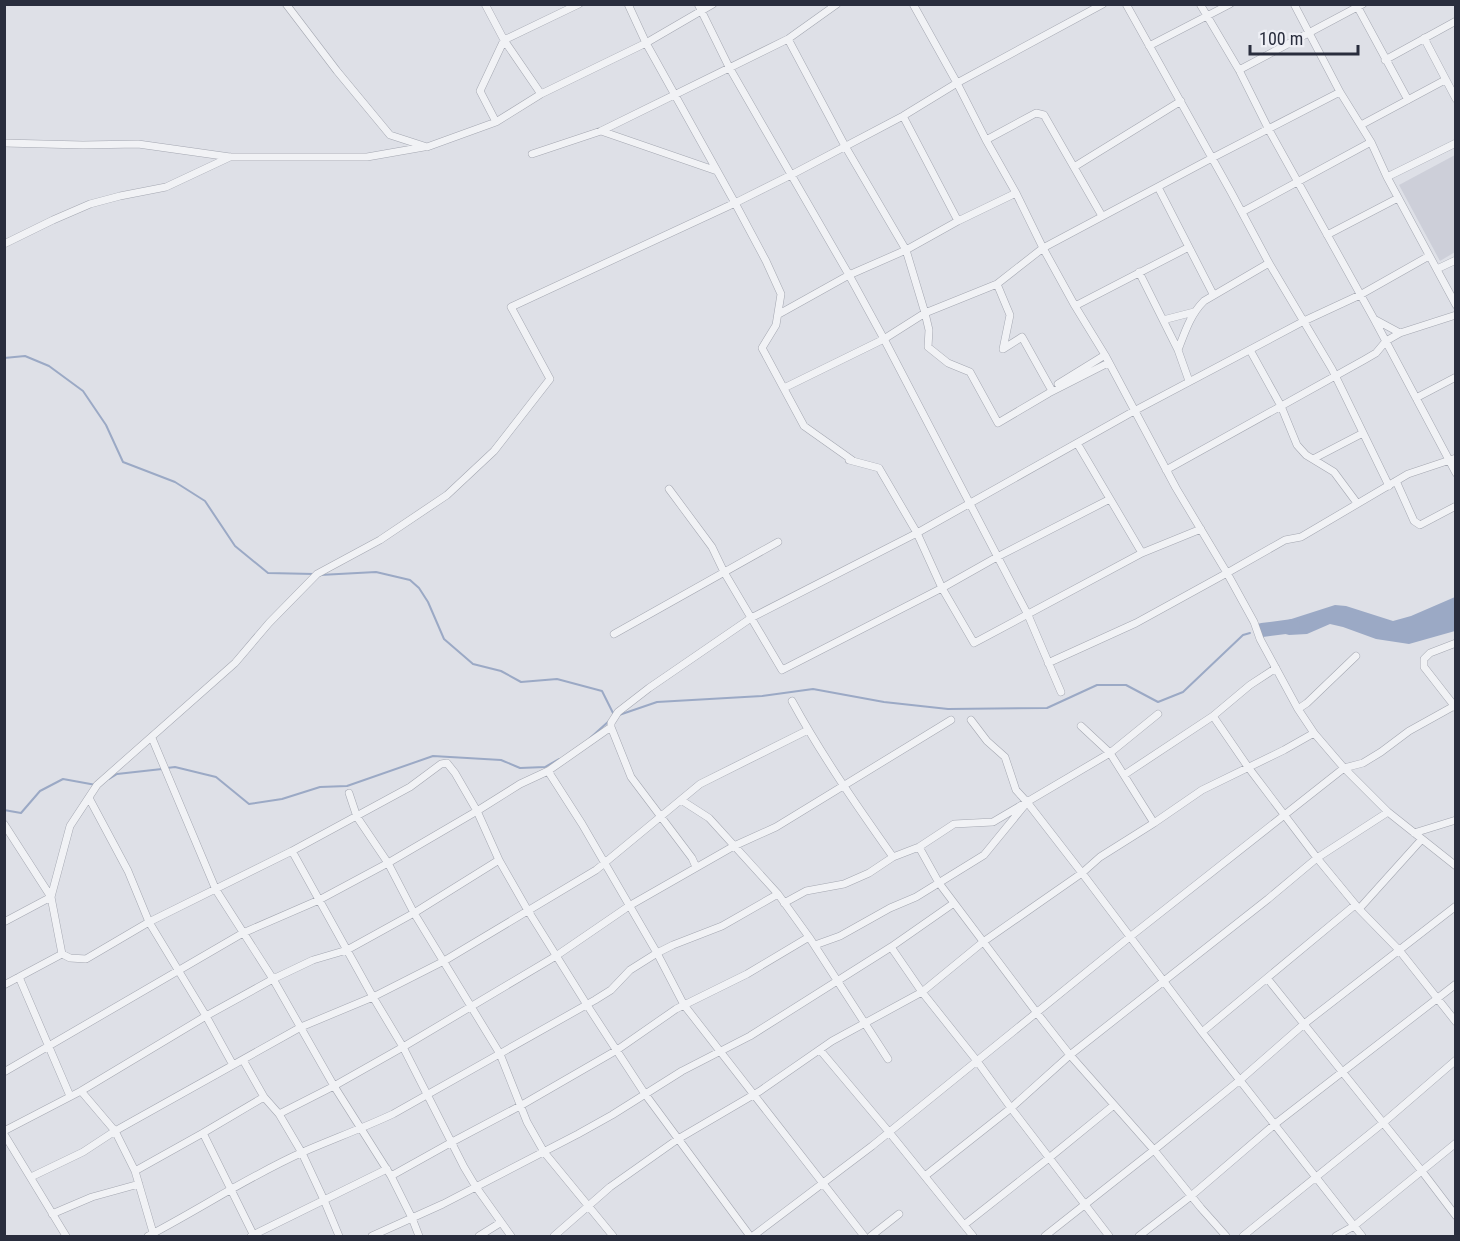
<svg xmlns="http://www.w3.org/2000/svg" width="1460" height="1241" font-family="'Roboto Condensed',sans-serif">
<rect width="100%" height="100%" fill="#dee0e7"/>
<path fill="#cdcfd9" d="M1455,155V252L1440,261L1399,185Z"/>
<path fill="#9ba9c5" d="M1455,597V631L1409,644L1376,639L1343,627L1330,624L1307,634L1289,635L1282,633L1275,627L1282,622L1335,605L1346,606L1393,621L1411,616Z"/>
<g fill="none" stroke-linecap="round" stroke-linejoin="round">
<path stroke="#9ba9c5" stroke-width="2" d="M4,358L25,356L49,366L83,391L106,425L123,462L175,482L205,501L235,546L268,573L314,574
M320,575L376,572L410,580L419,588L428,602L444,639L473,664L501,671L521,682L557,679L602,691L613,713
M619,715L657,702L762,696L813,689L884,702L948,709L1047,708L1097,685H1126L1158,702L1183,692L1243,635L1250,633
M589,739L609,721
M167,768L175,767L216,777L249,804L282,799L320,787L347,786L433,756L501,760L520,768L545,767L559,759
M109,779L117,774L162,769
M4,810L21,813L40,791L63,779L96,785"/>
<path stroke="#9ba9c5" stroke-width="14" d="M1262,630L1293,626"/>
<defs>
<path id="minor" d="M286,4L337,71L390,135L427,147L496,122L541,94L646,43L713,4
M485,4L504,40L541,94
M628,4L646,43L735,203L766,261L781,294L776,325L762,348L804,426L852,460
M698,4L729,67L849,275L884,339L1028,615L1061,692
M1126,4L1231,192L1269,263L1332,369L1389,486
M1200,4L1239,70L1269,130L1374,319L1456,473
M1294,4L1340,92L1371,142L1387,177L1456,305
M1356,4L1408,100
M1424,38L1456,99
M788,39L845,146L906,250L925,313L929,330L928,347L948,363L970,372L998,423L1049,393L1108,363
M1149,46L1230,4
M1385,60L1456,21
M1239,70L1363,4
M903,116L958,221
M496,122L480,91L504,40L579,4
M1361,125L1445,80
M601,131L717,171
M986,140L1036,113L1044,115L1102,216
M4,143L83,145L138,144L230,157H367L424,147
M532,154L601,131L788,39L837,4
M1074,167L1181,101
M1387,177L1456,143
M1158,187L1213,294
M1242,212L1371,142
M1327,235L1398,198
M4,244L53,220L90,204L120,196L166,187L230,157
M1437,269L1456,260
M1139,272L1178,350L1189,381
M997,284L1010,315L1003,349L1022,337L1051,389
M1075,306L1189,247
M779,314L849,275L906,250L958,221L1016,193
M1374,319L1400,333L1456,315
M1163,320L1194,312
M1178,350C1185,332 1190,315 1204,301L1269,263
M1250,350L1281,406L1297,445L1306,455L1334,472L1357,503
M1058,384L1105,355
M784,388L884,339L925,313L997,284L1043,248L1212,158L1340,92
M1416,398L1456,377
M1077,443L1142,553
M1313,459L1363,433
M849,460L879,468L917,533L942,588L974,643L1142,553L1201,529
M1166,470L1364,360L1376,353L1386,341L1400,333
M1396,481L1414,521L1420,525L1456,506
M669,489L712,547L724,572L782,670L942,588L997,557L1110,499
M614,634L778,542
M1456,643L1430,653L1424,659V667L1456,708
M1048,663L1136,623L1227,573L1285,540L1301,537L1408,474L1456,458
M792,701C822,756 857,806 893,857
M1298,709L1307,703L1356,656
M1213,716L1248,767L1317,858L1359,909L1399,950L1456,1022
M971,720L987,741L1005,757L1016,790L1027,802L1082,873L1202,1032L1362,1236
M1081,726L1110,753L1154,823
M1314,733L1344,768L1388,812L1456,866
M152,738L216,890L273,979L334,1086L391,1176L412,1218L419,1236
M548,771L582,824L657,953L684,1005L864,1236
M1124,775L1213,716L1250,685L1276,668
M349,793L357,817L388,863L414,913L500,1054L527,1122L544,1152L613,1236
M89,798L128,871L149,922L206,1016L233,1065
M681,800L709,818L778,894L809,937L888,1059
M4,824L51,897L62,954L70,958L86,959L149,922L292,851L410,787L441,764L447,763L455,773L477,811L499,860L527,909L587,1005L645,1094L750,1236
M1414,833L1456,820
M919,847L939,883L1037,1013L1070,1055L1154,1150L1201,1208L1226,1236
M292,851L373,997L403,1047L464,1167L476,1187L511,1236
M696,867L692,858L631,777L611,727V723L618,712L649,688L751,618L917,533L1134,411L1304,321L1360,295L1429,256
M784,903L806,891L844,884L869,873L893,857L919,847L954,824L993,822L1110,753L1158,714
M1359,909L1422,839
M4,922L51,897L70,826L97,785L235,663L269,623L317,574L380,540L447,495L494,451L550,379L511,307L735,203L791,175L903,116L957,83L1103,4
M815,945L840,936L890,908L916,897L984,855L1024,806
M891,947L922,992L977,1061L1011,1108L1109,1236
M19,977L70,1096
M1267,978L1421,1170L1456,1216
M4,985L62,954
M1202,1032L1355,905
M820,1050L889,1132L973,1236
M243,1060L264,1097L279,1114L302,1153L324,1200L339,1236
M4,1072L243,933L319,900L388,863L477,811L520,784L548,771L611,727
M81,1091L115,1131L135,1171L154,1236
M279,1114L334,1086L403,1047L556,956L629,906L734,846L776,827L951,720
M4,1131L81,1091L206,1016L273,979L313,960L347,950L414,913L499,860
M203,1133L254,1236
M4,1134L66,1236
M135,1171L203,1133L264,1097
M391,1176L452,1142L520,1106L617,1050L676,1009L747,974L809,937
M925,1176L1011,1108L1070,1055L1268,899L1317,858L1388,812
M31,1177L83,1152L115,1131L301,1027L373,997L444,961L596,870L700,784L808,730
M52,1214L92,1197L139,1184
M964,1225L1049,1158L1114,1105
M148,1236C200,1209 249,1176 303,1152C333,1139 363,1128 393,1114L595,1000L611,990L630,970L657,953L673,945L722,926L778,894
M251,1236L387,1169
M372,1236L443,1204L578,1134L612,1115L682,1071L750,1036L891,947L954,903
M479,1236L500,1223
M554,1236L610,1187L678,1139L760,1091L832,1041L922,992L983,942L1082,873L1100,857L1154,823L1202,790L1284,750L1314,733L1298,709L1260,639L1254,622L1227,573L1176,488L1105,355L1075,306L1043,248L1016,193L986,140L957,83L913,4
M753,1236L872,1146L1131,936L1344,768L1363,763L1381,752L1409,731L1454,706
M871,1236L899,1214
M1045,1236L1154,1150L1240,1080L1304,1024L1456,906
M1139,1236L1191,1196L1275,1124L1456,984
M1243,1236L1383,1123L1456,1060
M1336,1236L1354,1226L1456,1143"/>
</defs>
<use href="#minor" stroke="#a4a7b1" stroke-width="8"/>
<use href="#minor" stroke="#f1f2f5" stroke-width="7"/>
</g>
<rect width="1460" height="1241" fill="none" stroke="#292d3d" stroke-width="12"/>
<path d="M1250 45v9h108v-9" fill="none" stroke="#292d3d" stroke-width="3"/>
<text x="1259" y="45" font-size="18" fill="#292d3d" stroke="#eeeff5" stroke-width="4.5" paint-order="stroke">100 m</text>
</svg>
